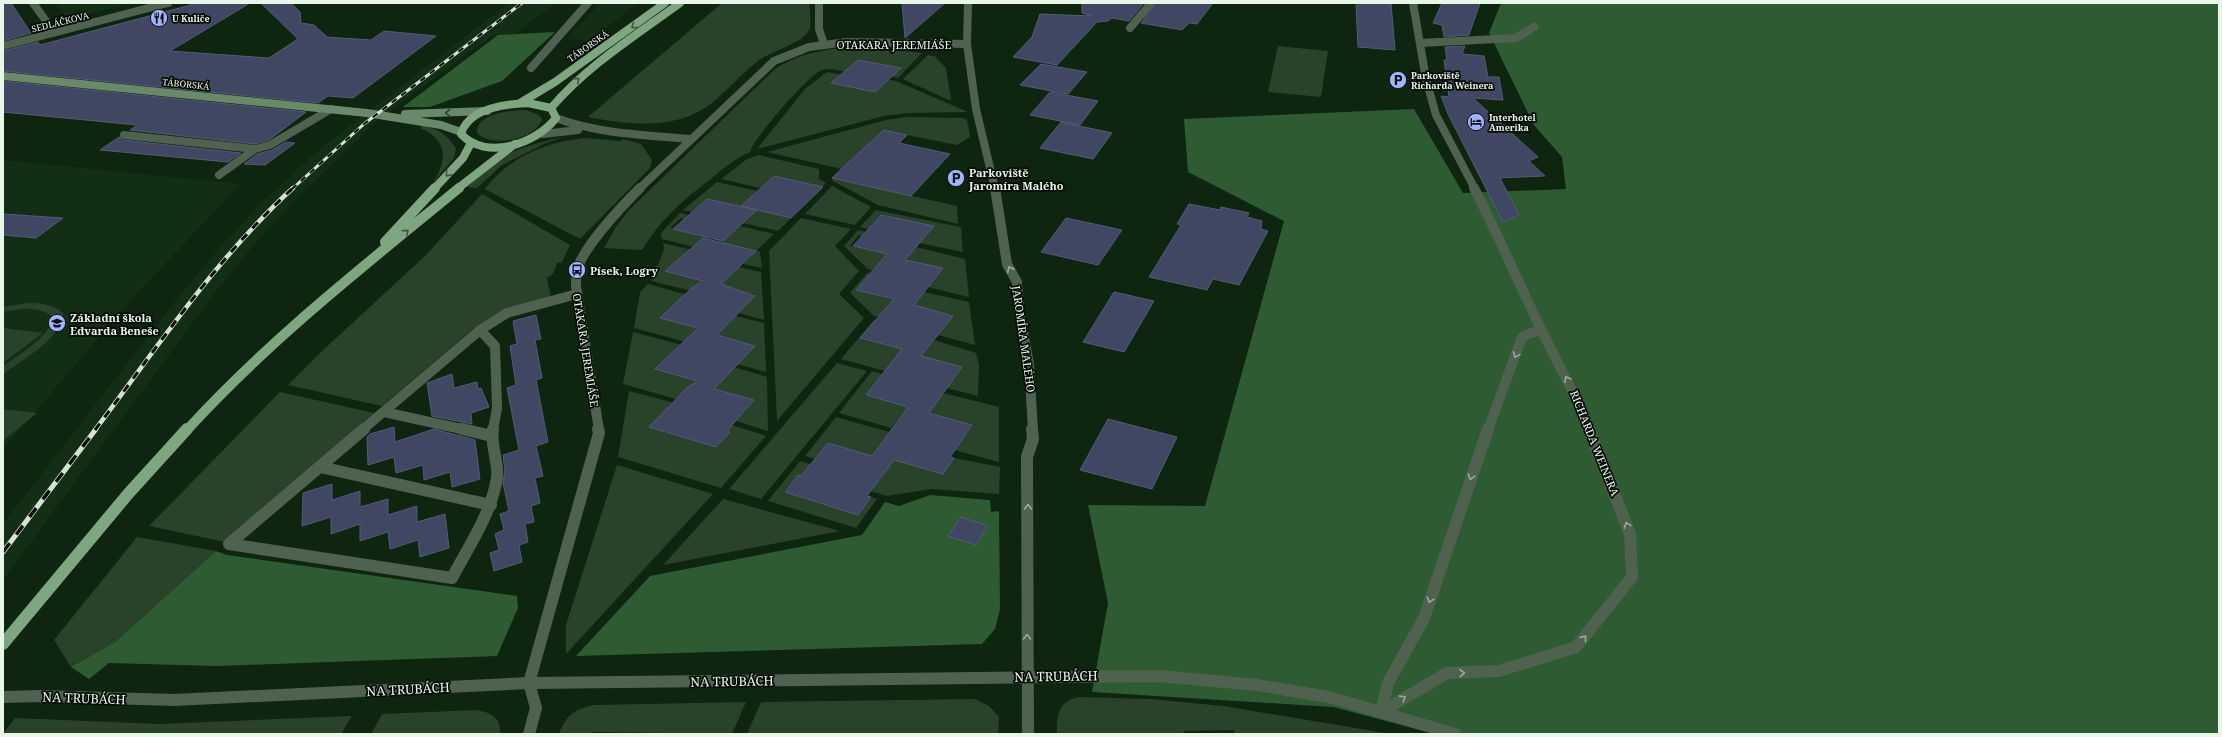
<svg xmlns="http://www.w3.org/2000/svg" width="2222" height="737" font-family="'Noto Serif',serif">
<rect width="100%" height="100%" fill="#0e2510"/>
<path fill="#122f15" d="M55,3H131L67,20Z
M509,3H555L515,34L492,36L396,106L375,123L292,203L253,246L211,298L3,580V524L176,300L221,246L262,202L322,147Z
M600,3H638L589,41L566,39Z
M3,160L241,184L140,290L3,449Z"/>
<path fill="#29422a" d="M722,3H809C810,11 811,20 810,27C807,43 770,51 758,61C742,73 729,89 713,102C678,131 629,125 588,117Z
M1278,46L1328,51L1321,97L1268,92Z
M849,48H872L922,53L898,78L889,76L901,68L858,60L849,68L846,72C837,70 829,67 820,71C806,78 753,139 750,152C736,158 724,168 712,178C684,199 660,220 642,250L604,248L616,227L629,210L775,69C798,54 822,49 849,48Z
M928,55L937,57L936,58L946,68L951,101L903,79Z
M827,72L843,75L832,83L875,91L885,83L886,79L896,81L968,112L907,113L884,116L757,149L805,89Z
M526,110L539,115L542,119C536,140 491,148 477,133C476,113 512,110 526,110Z
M907,117L963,118L967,120L970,137L957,145L882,130L842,169L767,152L886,120Z
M423,126C439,129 446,134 456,148L454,158L432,184C448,160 448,140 420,128Z
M564,137L546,143L502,165L477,188L467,187C477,178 487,168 497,160C511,150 547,140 564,137Z
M585,138L621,141L623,139L641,144L652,160L650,168L580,239L485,189C507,158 548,141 585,138Z
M759,155L819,169V179L826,183L822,187L807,183L805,185L774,176L760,188L721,179L747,159Z
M832,178L957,206L958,224L878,205L833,181Z
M717,182L757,191L739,208L707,199L692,212L683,210Z
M832,186L871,207L855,225L805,214Z
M482,194L570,245L562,262L557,263L553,274L547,278L551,298L502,310L474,328L382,406L288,385L321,352L426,255Z
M758,209L791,218L778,231L743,223Z
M876,210L961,227L963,252L919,243L933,226L880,215L868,229L860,227Z
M680,213L688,215L684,219L681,218L670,228L706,237L695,247L662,239L661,233Z
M801,218L851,229L835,246L859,271L839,294L864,318L777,421L769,251Z
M740,226L774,234L757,250L760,252L762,268L743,264L756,251L719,244Z
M858,230L865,232L862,236L859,235L850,246L889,254L875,271L868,269L844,246Z
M663,243L692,250L666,271L704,280L692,291L651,281L664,250Z
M916,247L965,259L969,297L928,287L943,268L904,261Z
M739,267L761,272L764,320L739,313L755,295L717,288Z
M867,273L872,274L868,279H865L856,290L896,300L881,317L874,316L850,293Z
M648,284L688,295L661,318L700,328L686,342L634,328L640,292Z
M924,292L969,302L975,345L938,335L952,315L912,308Z
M28,303C42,303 53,304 63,313C64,337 21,361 3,374V366C17,356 53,335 52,317C39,305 18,309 3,312V307Z
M736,316L764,323L766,372L737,364L754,345L715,337Z
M874,320L878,321L873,327L870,326L861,339L903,349L885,371L841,359Z
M3,328L43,333L3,363Z
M633,332L682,345L655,369L697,381L679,400L623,384Z
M934,340L976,353L979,365L978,396L947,388L919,358Z
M837,363L867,371L761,499L729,489Z
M734,367L767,377L768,431L736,421L754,400L712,391Z
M872,371L883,374L866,396L910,405L891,428L839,413Z
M629,391L675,403L649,427L716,447L729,432L726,431L732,425L766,436L721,488L618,457Z
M280,392L374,413L225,542L149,526Z
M943,393L999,407V462L954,450L972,425L927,415Z
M3,409L37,413L3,441Z
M836,417L889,432L870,458L828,443L815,459L805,456Z
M954,458L1000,467L999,494L932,489L886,496L871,491L894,460Z
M800,461L811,464L801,476H797L784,492L858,514L871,497L877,499L856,528L768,501Z
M617,465L713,494L566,654V625Z
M723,499L840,531L663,565Z
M137,537L216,551L115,642L71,667L54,640Z
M1080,697L1150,699L1223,706L1391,734H1235L1234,730L1184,731L1183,734H1057C1056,715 1059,700 1080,697Z
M975,699L989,706L999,717L998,734H747L761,702Z
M746,702L732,734L593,732L592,734H559C566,715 574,710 593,705Z
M477,710C491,713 501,717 500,734H371L382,714Z
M352,716L341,734H3L15,718L159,724Z"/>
<path fill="#2f5b33" d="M1501,3H2219V734H1435L1333,707L1092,692L1108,603L1088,505L1205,506L1284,221L1188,172L1184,119L1414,109L1463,193L1566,189L1562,157L1534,125L1489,33Z
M555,32L502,81L430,107H403L498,35Z
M930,495L990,500L991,512L999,511L1000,609L995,629L982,644L576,656L650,576L862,535L885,502L899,506Z
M216,551L227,555L517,596L518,608L497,656L216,666L109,663L89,679L71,667L115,642Z"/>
<path fill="#404763" stroke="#535b78" d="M3,3H11L31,33L3,41Z
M198,3H250L170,51L269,58L298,39L261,3H291L300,12L301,23L314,25L327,37L371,40L384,31L436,36L353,98L328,96L318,103L3,71V51L38,42L40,45Z
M902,3H945L905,38Z
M1082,3H1144L1129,21L1112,18L1108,21L1097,22L1057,65L1013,57L1032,37L1040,14L1092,16L1082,13Z
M1156,3H1213L1197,24L1189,23L1182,30L1141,23Z
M1361,3H1391L1395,50L1358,47L1356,5H1361Z
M1442,3H1480L1469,35L1444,37L1442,25L1433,23Z
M1465,46L1462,54L1484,56L1488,77H1499L1503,100L1473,98L1538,157L1529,161L1545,176L1500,178L1519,215L1503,222L1448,114L1441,96L1449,97L1444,60H1447L1445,47Z
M858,60L901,68L875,92L831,83Z
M1041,64L1087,72L1068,94L1020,85Z
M3,81L306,112L269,140L255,144L130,130L137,125L3,112Z
M1050,92L1098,101L1080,125L1030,115Z
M1061,122L1112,133L1093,159L1040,148Z
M883,130L907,135L899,143L950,154L911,196L832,178Z
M119,137L123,140L241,153L228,162L100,150Z
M286,142L295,143L265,165L244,164L257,154L272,150Z
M774,176L823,187L791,218L741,206Z
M707,199L757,210L723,241L673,229Z
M1189,204L1220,210L1221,207L1249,213L1247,217L1262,221L1261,229L1268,231L1239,285L1213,279L1207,290L1149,277L1181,225L1177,224Z
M3,214L63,218L36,238L3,235Z
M881,215L934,226L905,260L943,268L914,305L953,316L921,356L962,367L929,413L972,425L950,457L954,458L943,474L894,460L867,496L871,497L858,515L785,492L798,475L801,476L828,443L872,456L908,407L866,395L902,349L860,338L894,299L856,290L887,254L853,246Z
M1066,218L1122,230L1098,265L1041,252Z
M703,238L756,251L721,284L755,296L717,335L755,346L714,389L754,400L727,431L730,432L716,447L649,427L687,388L697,381L655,369L698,328L660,318L693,287L703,281L665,271Z
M1114,292L1154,301L1124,352L1083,342Z
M536,315L541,339L535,340L542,378L536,380L548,442L536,446L543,476L535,478L540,503L531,506L534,522L525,524L528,542L519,545L522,562L494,571L490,553L499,550L495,534L504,530L500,514L509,511L503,483L505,471L503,455L519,450L507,388L516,385L510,346L517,344L513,321Z
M452,374L454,388L477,382L478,389L481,388L489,407L471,413L472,424L432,416L427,383Z
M1108,419L1177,437L1152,489L1080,470Z
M394,427L395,442L434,429L475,440L480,479L452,487L450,472L424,480L423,465L396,473L394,457L368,465L367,437L370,434Z
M332,484V500L360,491V507L388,499V515L417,506V522L445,514L449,548L420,557L418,540L390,549L388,532L360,541V524L331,534V517L302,526L303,493Z
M961,517L988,526L976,545L948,536Z"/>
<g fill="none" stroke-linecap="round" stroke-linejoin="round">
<path stroke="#4f6250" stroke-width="8" d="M819,3V29L824,44
M124,135L255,149L270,145L331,109
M219,175L255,149"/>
<path stroke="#4f6250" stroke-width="10" d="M480,330L495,346L497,408L493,430
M480,330L507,313L577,294
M384,412L466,430
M362,430L480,330"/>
<path stroke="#4f6250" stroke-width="12" d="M364,429L229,544L452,578C469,546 491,514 497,478C499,462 490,445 493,429
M462,429L492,436
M320,467L491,505"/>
<path stroke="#4f6250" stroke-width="8" d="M33,3L54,32
M968,3L967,44L976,109L995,189
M1413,3L1426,79L1436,115L1475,189
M1130,28L1151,3
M1420,43L1516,38L1534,27
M3,46L168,3
M531,68L588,3
M556,118C599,134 645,135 691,139
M543,134L578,130
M639,189L774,61L809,47L847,42L967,44"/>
<path stroke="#4f6250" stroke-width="10" d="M995,188L1007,264L1017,282L1019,311L1029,364L1033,430
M1474,188C1498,234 1518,282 1541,329C1557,363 1576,395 1590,430
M599,430L576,286C576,281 576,275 577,270C583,247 623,205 640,188
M1488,430L1522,337L1541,329"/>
<path stroke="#4f6250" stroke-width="12" d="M3,697L40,696L174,700L529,683L1158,676L1257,685L1329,697L1455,734
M1381,712L1447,673L1499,671L1576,647L1632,577L1630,534L1589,429
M1381,712L1388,683L1424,618L1488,429
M529,734L536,708L529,683L599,433L598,429
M1028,734L1027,457L1033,439L1032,429"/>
<path stroke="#6a896b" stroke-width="8" d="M3,76L367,113L441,125L461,132
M405,114L487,111"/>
<path stroke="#7fa681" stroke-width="8" d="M520,103L555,82L665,3
M528,103L551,108L556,118C536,144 486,161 461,134C468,109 505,104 528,103Z
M551,108C588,65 635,36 680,3
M434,189L463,158L471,143
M457,189L515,144"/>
<path stroke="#7fa681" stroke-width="10" d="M385,242L435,188
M187,430C268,341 365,265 459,188"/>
<path stroke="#7fa681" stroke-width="12" d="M3,644L128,494L187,429"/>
<defs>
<path id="rail-far2" d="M292,189L364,124L522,3"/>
<path id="rail-far1" d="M95,430C157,348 216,258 293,188"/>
<path id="rail" d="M3,552L96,429"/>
</defs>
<use href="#rail-far2" stroke="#d3e2d3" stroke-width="3"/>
<use href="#rail-far1" stroke="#d3e2d3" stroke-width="4.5"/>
<use href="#rail" stroke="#d3e2d3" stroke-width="5"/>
<use href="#rail-far2" stroke="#040b04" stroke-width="2" stroke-dasharray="6" stroke-linecap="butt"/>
<use href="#rail-far1" stroke="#040b04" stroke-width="3" stroke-dasharray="8" stroke-linecap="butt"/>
<use href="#rail" stroke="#040b04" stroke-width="3.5" stroke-dasharray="11" stroke-linecap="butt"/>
</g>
<defs><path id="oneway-chevron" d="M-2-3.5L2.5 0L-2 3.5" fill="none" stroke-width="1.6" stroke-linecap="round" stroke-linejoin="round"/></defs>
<g stroke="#425842">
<use href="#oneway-chevron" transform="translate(634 26) rotate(144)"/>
<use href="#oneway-chevron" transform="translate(577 80) rotate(-40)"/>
<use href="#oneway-chevron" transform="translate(448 174) rotate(132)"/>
<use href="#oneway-chevron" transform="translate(406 232) rotate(-40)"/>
</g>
<use stroke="#324432" href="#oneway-chevron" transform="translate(448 113) rotate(176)"/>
<g stroke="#9cac9c">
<use href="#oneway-chevron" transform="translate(1010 269) rotate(-117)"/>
<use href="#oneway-chevron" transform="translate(1516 355) rotate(111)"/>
<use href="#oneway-chevron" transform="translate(1567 379) rotate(-118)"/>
<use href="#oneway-chevron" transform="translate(1471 477) rotate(108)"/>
<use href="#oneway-chevron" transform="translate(1028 507) rotate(-89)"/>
<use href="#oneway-chevron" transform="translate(1627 525) rotate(-110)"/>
<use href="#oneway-chevron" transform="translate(1430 600) rotate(108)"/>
<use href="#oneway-chevron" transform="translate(1027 637) rotate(-89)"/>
<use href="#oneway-chevron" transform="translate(1584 638) rotate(-52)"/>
<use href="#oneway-chevron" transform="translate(1462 673) rotate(-3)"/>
<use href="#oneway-chevron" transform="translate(1403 698) rotate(-32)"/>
</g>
<defs>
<symbol id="restaurant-disc" viewBox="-11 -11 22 22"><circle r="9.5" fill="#a1b3fd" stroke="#040b04"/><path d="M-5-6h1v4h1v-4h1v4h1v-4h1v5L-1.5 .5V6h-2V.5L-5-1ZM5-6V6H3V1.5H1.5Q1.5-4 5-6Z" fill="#111"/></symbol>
<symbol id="parking-disc" viewBox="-11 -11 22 22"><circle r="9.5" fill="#a1b3fd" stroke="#040b04"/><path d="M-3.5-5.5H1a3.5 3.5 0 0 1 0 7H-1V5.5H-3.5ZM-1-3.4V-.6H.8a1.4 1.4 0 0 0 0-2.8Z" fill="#111"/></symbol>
<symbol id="hotel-disc" viewBox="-11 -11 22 22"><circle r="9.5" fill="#a1b3fd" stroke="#040b04"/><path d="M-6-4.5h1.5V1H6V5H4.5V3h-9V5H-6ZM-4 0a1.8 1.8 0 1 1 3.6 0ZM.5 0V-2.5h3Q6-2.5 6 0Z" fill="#111"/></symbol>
<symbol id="bus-disc" viewBox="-11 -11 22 22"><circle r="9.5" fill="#a1b3fd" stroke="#040b04"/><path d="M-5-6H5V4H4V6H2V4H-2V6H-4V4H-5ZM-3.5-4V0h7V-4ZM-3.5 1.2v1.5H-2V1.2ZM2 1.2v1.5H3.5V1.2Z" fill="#111"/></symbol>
<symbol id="school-disc" viewBox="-11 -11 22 22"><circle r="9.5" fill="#a1b3fd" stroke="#040b04"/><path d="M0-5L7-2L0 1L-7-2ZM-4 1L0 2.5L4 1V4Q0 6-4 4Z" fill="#111"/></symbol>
</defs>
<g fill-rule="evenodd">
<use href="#restaurant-disc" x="149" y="8" width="20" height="20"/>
<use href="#parking-disc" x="1388" y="70" width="20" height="20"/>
<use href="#hotel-disc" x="1466" y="112" width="20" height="20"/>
<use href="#parking-disc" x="946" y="168" width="20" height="20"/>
<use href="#bus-disc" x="567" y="260" width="20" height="20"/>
<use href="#school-disc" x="47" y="313" width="20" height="20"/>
</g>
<g text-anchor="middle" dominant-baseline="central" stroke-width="3.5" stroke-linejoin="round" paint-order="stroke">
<g font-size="9" font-weight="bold" fill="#e9f7e9" stroke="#040b04" text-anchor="start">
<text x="172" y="18">U Kuliče</text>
<text x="1411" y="75">Parkoviště<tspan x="1411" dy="10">Richarda Weinera</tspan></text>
<text x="1489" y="117">Interhotel<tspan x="1489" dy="10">Amerika</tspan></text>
</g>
<g font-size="9" fill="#e9f7e9" stroke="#040b04">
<text transform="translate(60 22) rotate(-14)">SEDLÁČKOVA</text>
<text transform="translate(588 46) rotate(-35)">TÁBORSKÁ</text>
<text transform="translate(186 84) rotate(6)">TÁBORSKÁ</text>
</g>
<g font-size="11" fill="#e9f7e9" stroke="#040b04">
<text x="894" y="44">OTAKARA JEREMIÁŠE</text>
<text transform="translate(1024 339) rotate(82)">JAROMÍRA MALÉHO</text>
<text transform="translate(586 350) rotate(81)">OTAKARA JEREMIÁŠE</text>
<text transform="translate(1595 443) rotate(68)">RICHARDA WEINERA</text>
</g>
<g font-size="11" font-weight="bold" fill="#e9f7e9" stroke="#040b04" text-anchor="start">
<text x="969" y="172">Parkoviště<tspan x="969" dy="13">Jaromíra Malého</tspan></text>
<text x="590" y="270">Písek, Logry</text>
<text x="70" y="317">Základní škola<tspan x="70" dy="13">Edvarda Beneše</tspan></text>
</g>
<g font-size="13" fill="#e9f7e9" stroke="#040b04">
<text transform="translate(1056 676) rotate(-1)">NA TRUBÁCH</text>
<text transform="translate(732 681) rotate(-1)">NA TRUBÁCH</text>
<text transform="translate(408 689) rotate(-3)">NA TRUBÁCH</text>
<text transform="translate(84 698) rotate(2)">NA TRUBÁCH</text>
</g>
</g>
<rect width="2222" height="737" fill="none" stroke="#e9f7e9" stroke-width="8"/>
</svg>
